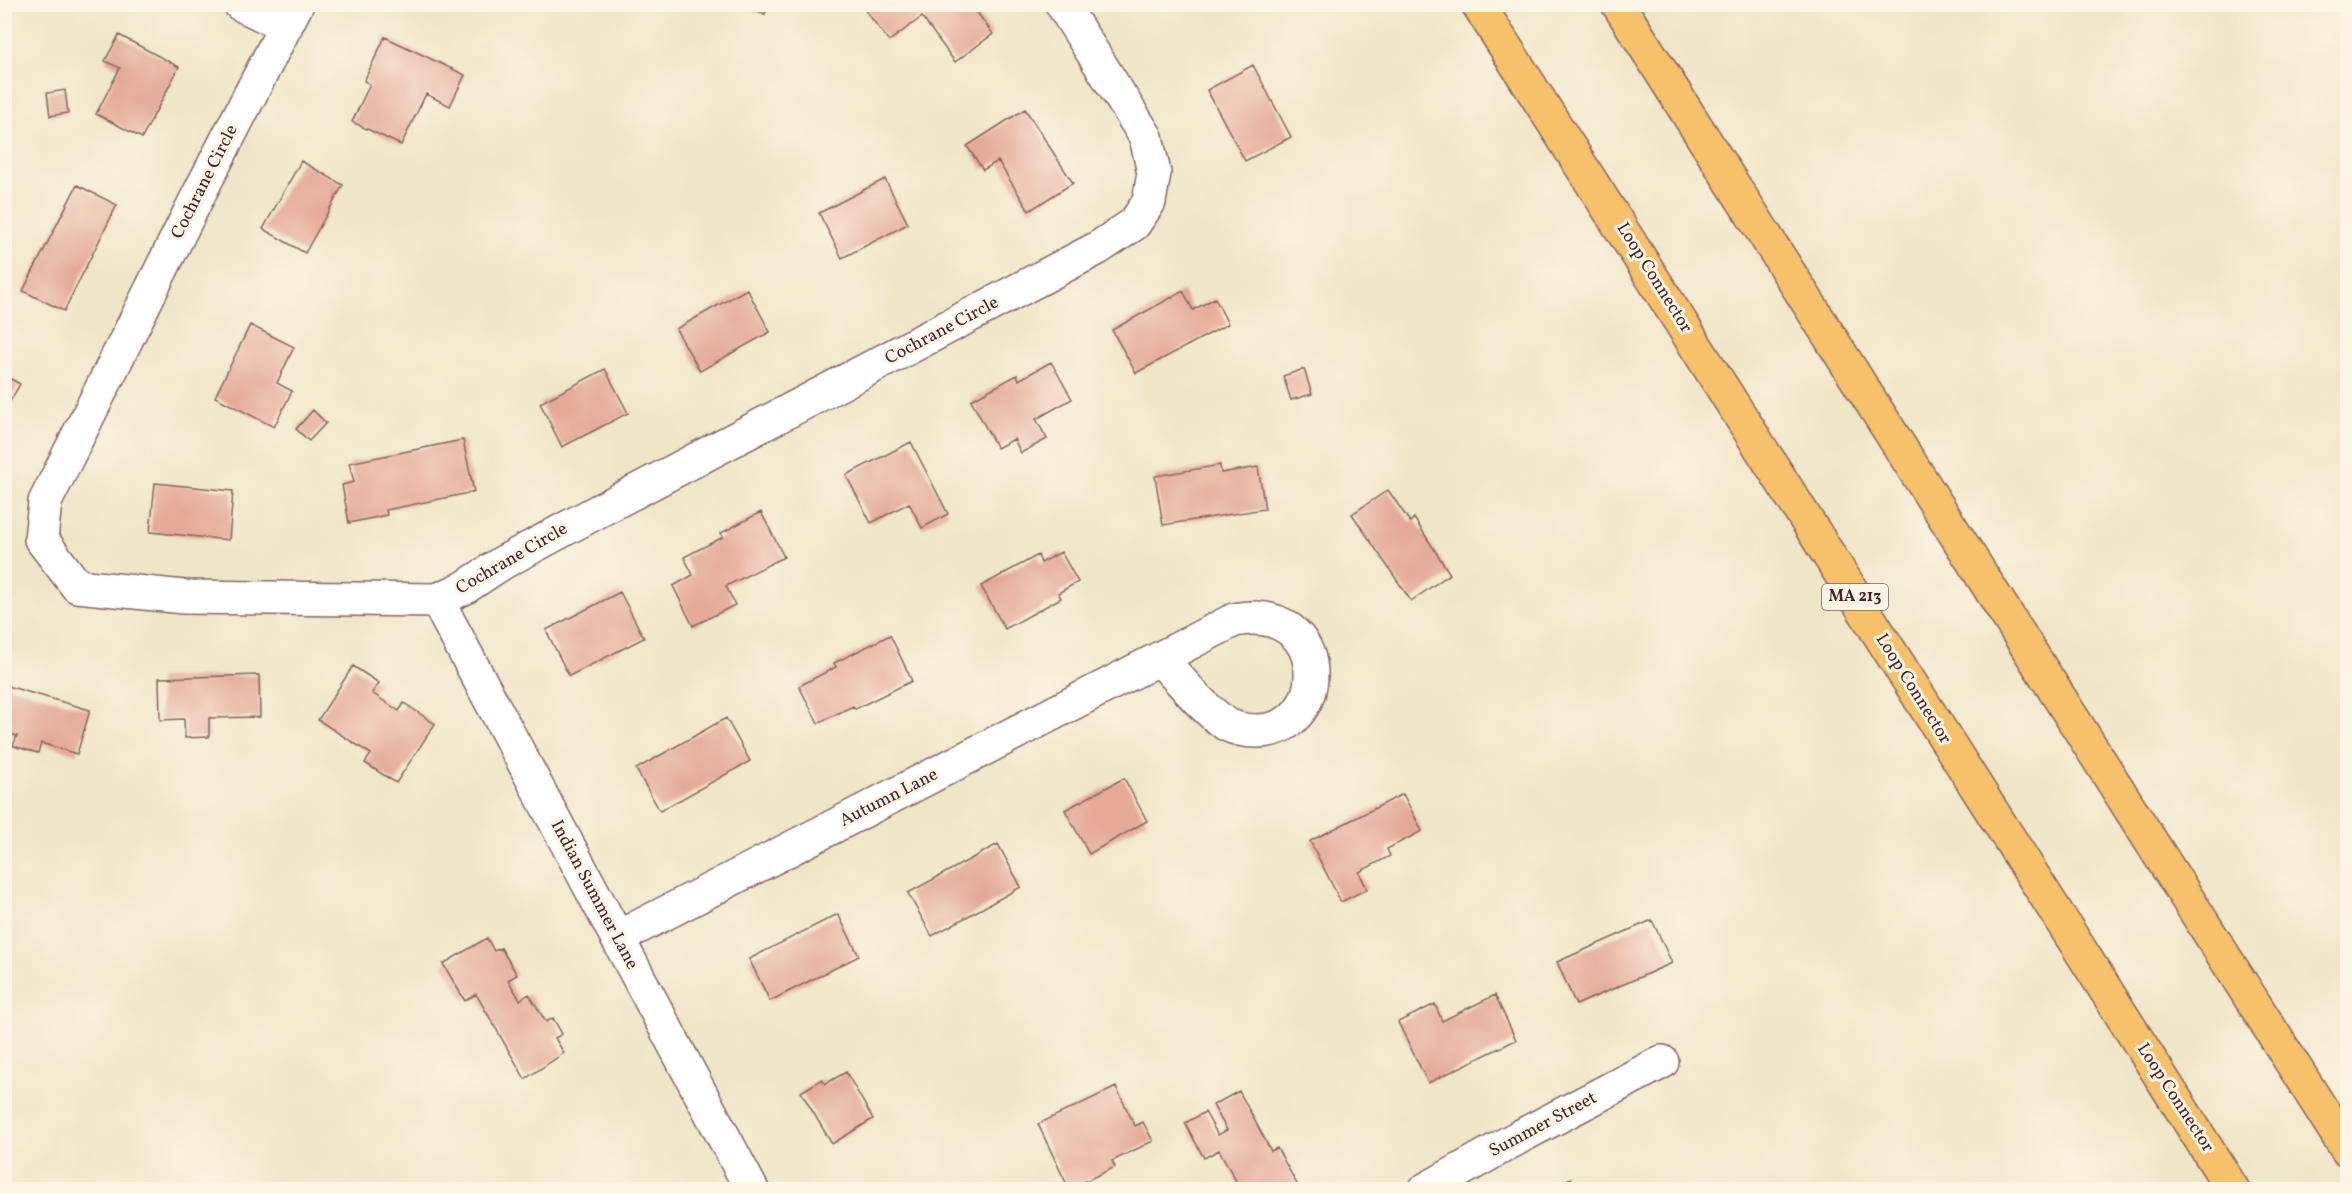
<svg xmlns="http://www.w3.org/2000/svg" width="2352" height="1194" font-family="Vollkorn,serif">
<rect width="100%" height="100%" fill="#fcf5e5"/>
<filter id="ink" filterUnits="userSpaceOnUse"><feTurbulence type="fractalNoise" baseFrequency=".0167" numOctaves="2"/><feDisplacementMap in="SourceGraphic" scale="12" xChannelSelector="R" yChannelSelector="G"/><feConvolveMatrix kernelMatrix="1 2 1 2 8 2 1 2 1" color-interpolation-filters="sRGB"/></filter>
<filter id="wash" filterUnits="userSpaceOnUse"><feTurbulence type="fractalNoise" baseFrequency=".008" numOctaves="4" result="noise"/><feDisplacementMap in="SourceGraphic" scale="24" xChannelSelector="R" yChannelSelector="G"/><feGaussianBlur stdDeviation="1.35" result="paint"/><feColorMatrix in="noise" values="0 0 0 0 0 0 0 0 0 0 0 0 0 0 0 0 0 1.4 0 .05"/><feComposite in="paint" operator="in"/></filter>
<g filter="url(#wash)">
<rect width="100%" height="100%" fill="#efe5c7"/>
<g id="blocks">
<path fill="#e4a997" d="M743,4H768L765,14L742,8Z
M873,4H971L993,34L955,62L922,17L889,41L865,10Z
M2310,4H2348V18L2335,8H2315Z
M119,35L179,67L142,138L96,114L120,68L105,61Z
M385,37L465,75L450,106L426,94L401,145L352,122L370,84L364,81Z
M1253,65L1291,137L1245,161L1207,90Z
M65,90L68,113L50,116L47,93Z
M1025,109L1073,183L1029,211L998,161L983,170L967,146Z
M301,161L343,185L305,253L263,229Z
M885,179L908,224L842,258L819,213Z
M77,185L117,205L64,311L23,291Z
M747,289L770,332L700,371L676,329Z
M1183,291L1193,310L1215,298L1228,324L1136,373L1112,330Z
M250,325L294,347L277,383L292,391L274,427L215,397Z
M1051,362L1072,399L1036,419L1047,439L1021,453L1014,439L997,448L971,400L1017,375L1019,380Z
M605,369L628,413L562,447L540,403Z
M1304,369L1312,394L1291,400L1283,376Z
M4,375L20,384L4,412Z
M313,410L326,423L309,441L296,429Z
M463,440L474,492L386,510L387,515L349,523L342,485L354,482L349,463Z
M911,442L948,514L922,528L909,503L871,523L846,475Z
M1220,465L1221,473L1258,467L1265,509L1163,525L1155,476Z
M155,483L233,491L229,540L150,532Z
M1388,490L1410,522L1414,518L1450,574L1411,601L1352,514Z
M761,512L784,557L726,586L735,605L693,626L673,586L693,575L684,557L723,537L721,533Z
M1061,552L1078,582L1058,593L1061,598L1005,629L981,586L1038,555L1041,563Z
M620,592L644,638L569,676L546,630Z
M890,635L912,681L855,709L853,706L818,723L799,686L836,667L834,663Z
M353,666L379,683L372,693L399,711L404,703L435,724L396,783L365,763L371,754L318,720Z
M259,675L260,717L209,718V737L185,738L184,719L160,720L159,678Z
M4,685L90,710L77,754L41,743L38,753L13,746L17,736L4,732Z
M726,718L750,761L660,811L636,769Z
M1124,778L1147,821L1089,854L1065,810Z
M1403,794L1422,831L1387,849L1390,856L1359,872L1367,889L1341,902L1310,841Z
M998,844L1021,887L932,936L908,893Z
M838,914L859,956L770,1001L749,959Z
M1652,920L1672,963L1576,1005L1557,962Z
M487,938L494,951L501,948L517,975L508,980L520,1000L529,994L546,1022L553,1018L562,1034L555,1038L564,1053L525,1079L476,994L465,1001L443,964Z
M1495,995L1516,1040L1428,1083L1398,1022L1435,1004L1442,1021Z
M846,1072L873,1119L832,1144L801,1092L822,1079L825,1084Z
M1116,1087L1135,1126L1143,1122L1153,1141L1112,1161L1115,1167L1069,1189L1038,1124Z
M1239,1091L1271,1151L1277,1148L1298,1186L1292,1190H1241L1219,1150L1204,1158L1185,1123L1205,1112L1218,1135L1227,1130L1213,1105Z
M1571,1178L1576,1190H1547Z"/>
</g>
</g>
<g filter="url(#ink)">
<use href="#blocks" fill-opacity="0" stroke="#846462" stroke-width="1.5"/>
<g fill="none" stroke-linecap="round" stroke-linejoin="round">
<defs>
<path id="minor" d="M240,4L286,26
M297,4L202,188L45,502L41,539L77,586L184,597L437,600L464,588L502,563L604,508L1098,248L1134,224L1149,202L1154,173L1146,137L1062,4
M437,600L752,1190
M617,938L1234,620C1332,601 1333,731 1257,731C1246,731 1235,729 1226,724C1201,707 1181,680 1160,659
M1425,1190L1521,1136L1662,1062"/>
<path id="highway" d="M1478,4L2233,1190
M1618,4L2348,1151"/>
</defs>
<use href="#minor" stroke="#846462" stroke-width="36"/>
<use href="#highway" stroke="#846462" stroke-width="36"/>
<use href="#minor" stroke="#fff" stroke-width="33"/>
<use href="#highway" stroke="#f7c06b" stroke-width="33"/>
</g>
</g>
<g text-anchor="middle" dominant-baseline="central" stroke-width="6" stroke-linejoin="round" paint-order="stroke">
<rect fill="#fcf5e5" stroke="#7f5f63" stroke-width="1.5" x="1822" y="584" width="66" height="26" rx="4.5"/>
<g font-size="16" font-weight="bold" fill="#4a1f2b">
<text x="1855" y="597">MA 213</text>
</g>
<g font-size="18" fill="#4a1f2b" stroke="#fcf5e5">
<text transform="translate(205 182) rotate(-63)">Cochrane Circle</text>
<text transform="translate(1654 278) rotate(58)">Loop Connector</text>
<text transform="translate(942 331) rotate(-28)">Cochrane Circle</text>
<text transform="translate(512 559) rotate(-30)">Cochrane Circle</text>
<text transform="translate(1913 689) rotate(58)">Loop Connector</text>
<text transform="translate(889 798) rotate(-27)">Autumn Lane</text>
<text transform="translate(594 895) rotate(62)">Indian Summer Lane</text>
<text transform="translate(2175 1098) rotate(57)">Loop Connector</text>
<text transform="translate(1543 1125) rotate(-28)">Summer Street</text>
</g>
</g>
<rect width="2352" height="1194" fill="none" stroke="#fcf5e5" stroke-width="24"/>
</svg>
